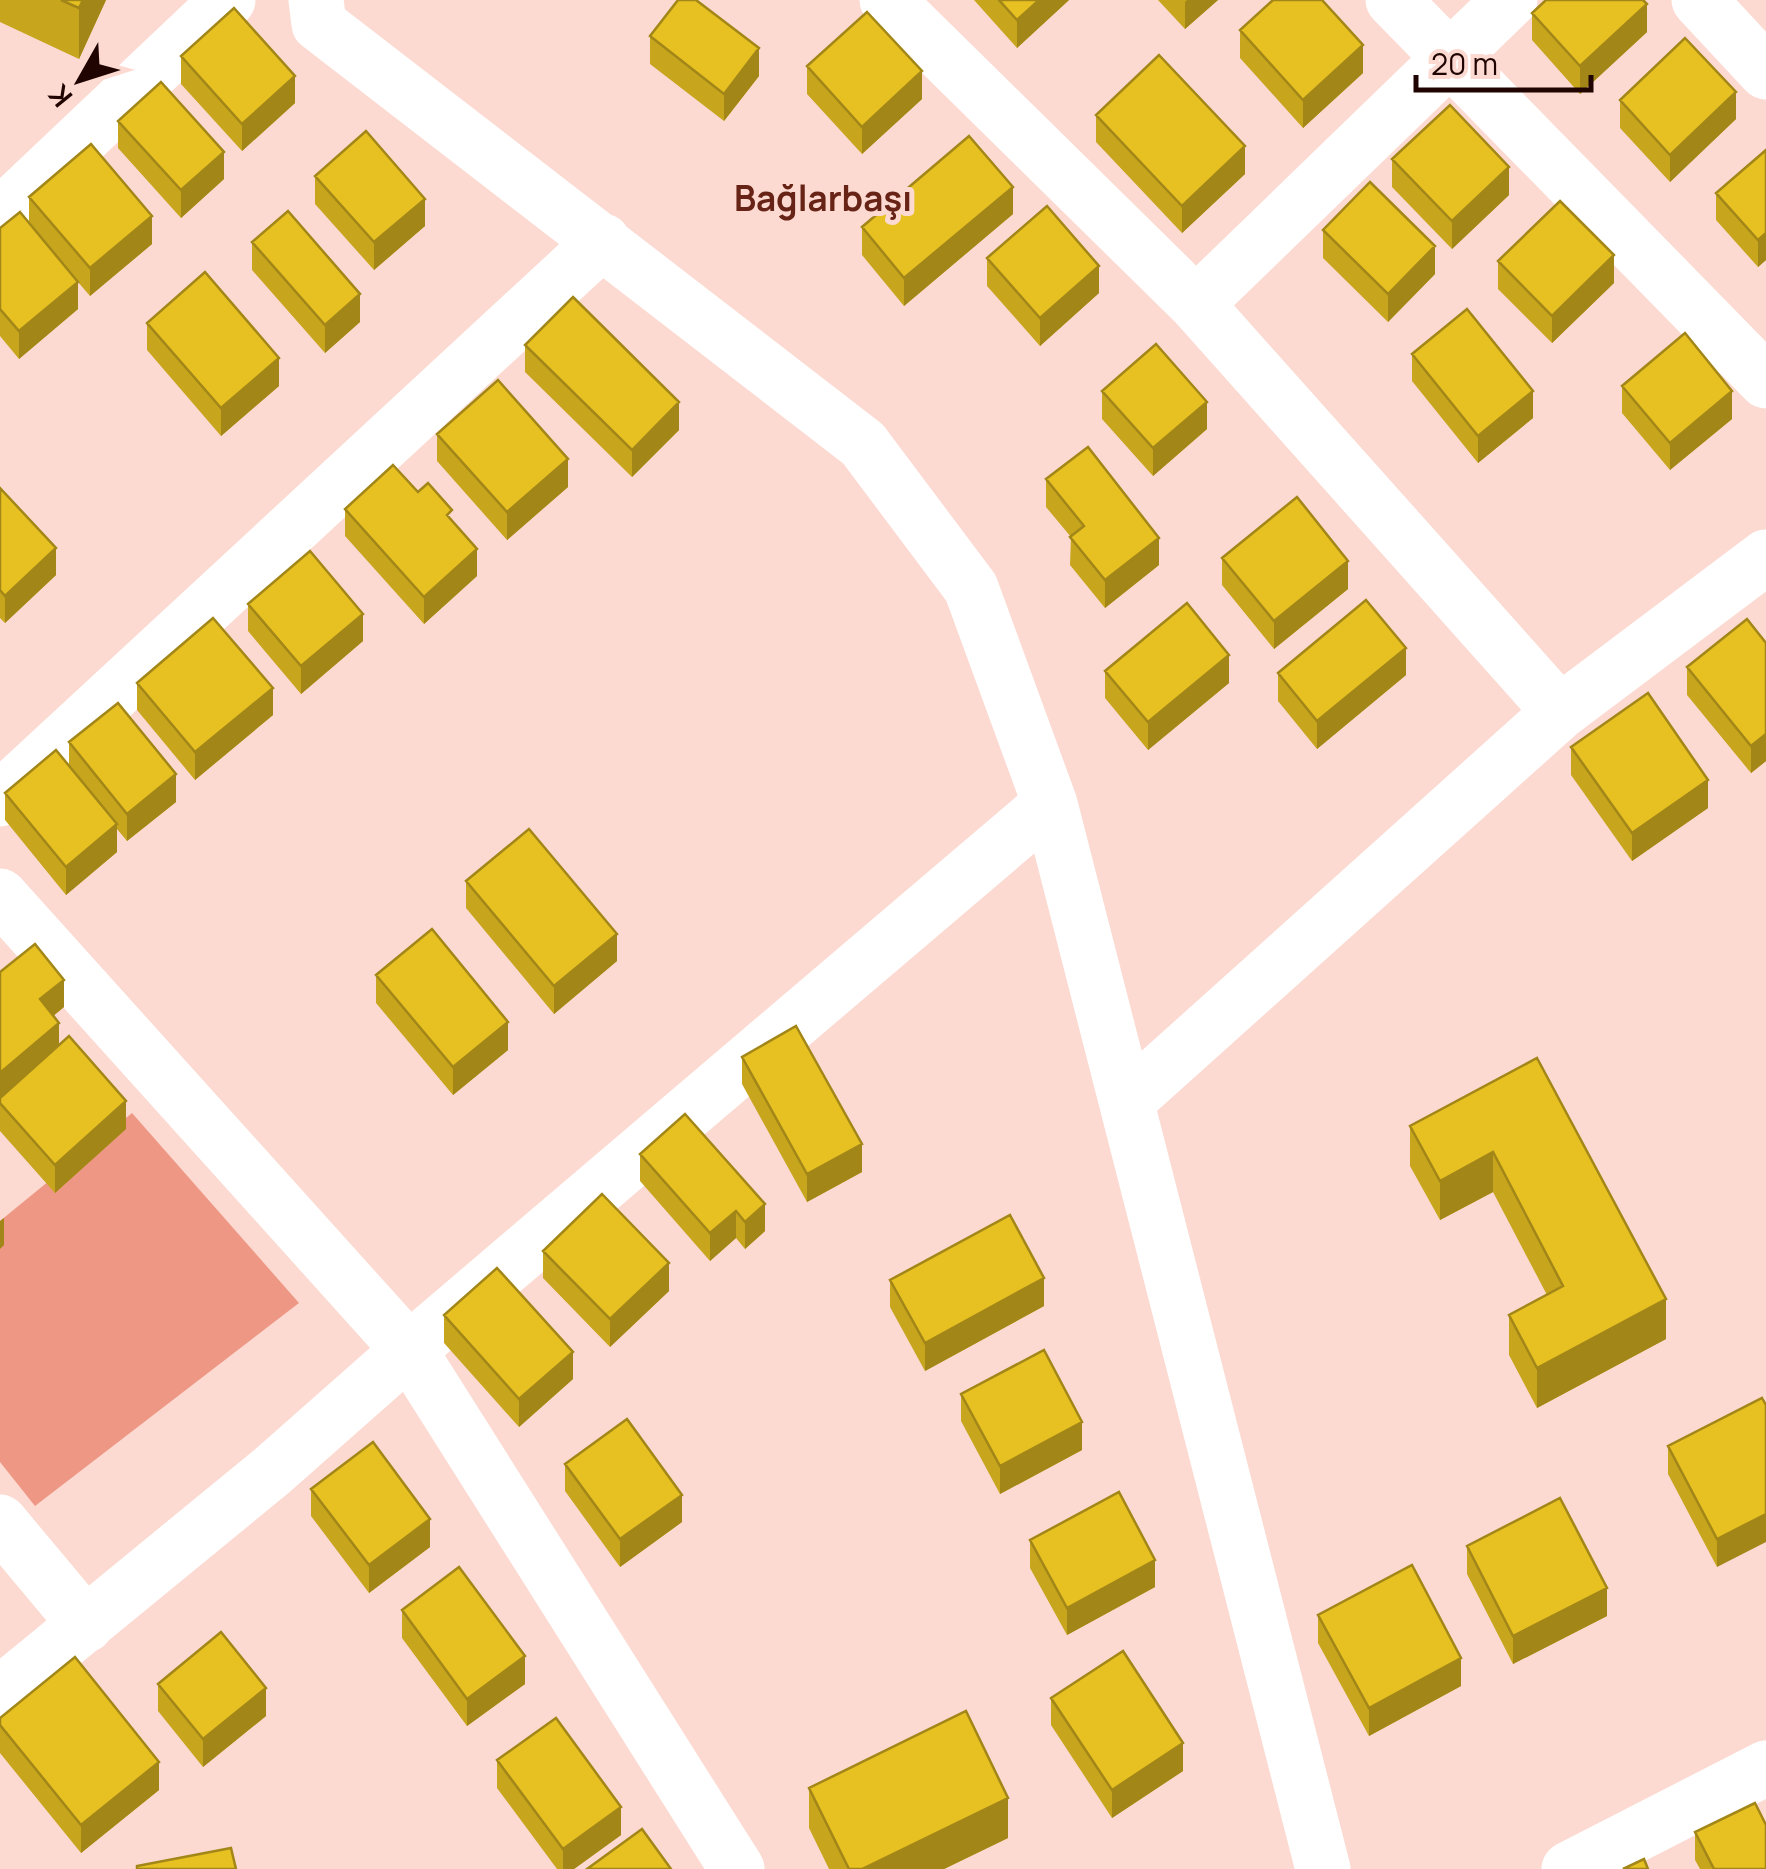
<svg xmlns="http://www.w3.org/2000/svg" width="1766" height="1869" font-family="Manrope,sans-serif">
<rect width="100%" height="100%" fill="#fcdad1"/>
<path fill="#ed9784" d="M132,1113L299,1303L35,1506L0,1462V1221Z"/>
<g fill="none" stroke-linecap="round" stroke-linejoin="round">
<path stroke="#fff" stroke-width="55" d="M316,0L319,24L863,444L971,588L1050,804L1323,1869
M887,0L1196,304L1560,712
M1393,0L1766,381
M1699,0L1766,72
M0,216L228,0
M1196,304L1510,0
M0,799L603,241
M0,896L409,1350L737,1869
M1128,1100L1560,712L1766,557
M0,1522L86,1625
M0,1694L272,1471L409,1350L1050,804
M1569,1869L1766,1768"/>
</g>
<path fill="#c7a51d" d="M0,0H106L79,59L0,22Z
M974,0H1069L1017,48Z
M1158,0H1218L1185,29Z
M1532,13L1647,32L1580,94L1532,40Z
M1240,30L1363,73L1303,128L1240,58Z
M650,36L759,76L724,121L650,64Z
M181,56L295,103L242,151L181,84Z
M807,66L922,99L862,154L807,94Z
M1620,100L1736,119L1670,182L1620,128Z
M1096,115L1245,174L1182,233L1096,142Z
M118,121L224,179L181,218L118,148Z
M1766,150V260L1758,267L1716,220V193Z
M1392,159L1509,195L1452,249L1392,187Z
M315,176L425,226L374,270L315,204Z
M29,197L152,244L90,296L78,282V309L19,359L0,336V228L29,222Z
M1013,214L904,306L862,255V227Z
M1323,230L1435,274L1388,322L1323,258Z
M252,242L360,322L325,353L252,270Z
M987,258L1099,293L1040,346L987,286Z
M1498,261L1614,283L1552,343L1498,289Z
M147,323L279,386L221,436L147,350Z
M525,345L679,430L632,477L525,372Z
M1412,354L1533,418L1478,463L1412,381Z
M1622,386L1732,419L1670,470L1622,413Z
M1102,391L1207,429L1153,476L1102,419Z
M437,434L568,487L507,540L437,461Z
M1046,479L1159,565L1105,608L1070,565L1071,537L1046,507Z
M0,488L56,575L5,623L0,618Z
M418,492L452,521L477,576L424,624L345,536V509Z
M1222,558L1348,589L1274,649L1222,585Z
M248,604L363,641L301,694L248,631Z
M1766,643V761L1751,773L1687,695V667Z
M1105,671L1229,683L1148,750L1105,698Z
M1278,673L1406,675L1317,749L1278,701Z
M137,683L273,715L195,780L137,710Z
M69,742L176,802L127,841L117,829V852L66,895L5,820V793L69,767Z
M1571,747L1708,808L1632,861L1571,775Z
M466,881L617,961L554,1014L466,908Z
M0,973L64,1007L53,1016L59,1044L126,1129L55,1193L0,1131Z
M376,975L508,1050L453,1095L376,1003Z
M742,1057L862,1172L807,1202L742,1084Z
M1537,1058L1666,1339L1537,1408L1509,1355V1315L1547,1295L1493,1192L1440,1220L1410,1166V1126Z
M685,1114L765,1231L745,1249L736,1238L710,1261L640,1181V1154Z
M543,1251L669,1291L610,1347L543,1278Z
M890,1280L1044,1306L925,1371L890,1307Z
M444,1315L573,1379L519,1427L444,1343Z
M961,1394L1082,1450L1000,1494L961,1421Z
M1762,1398L1717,1567L1668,1474V1446Z
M565,1464L682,1522L620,1567L565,1491Z
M311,1489L430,1547L369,1593L311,1516Z
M1030,1540L1155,1587L1067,1635L1030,1568Z
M1467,1546L1607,1616L1513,1664L1467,1574Z
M402,1610L525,1684L467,1726L402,1638Z
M1318,1615L1461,1686L1369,1736L1318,1643Z
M158,1684L266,1716L203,1767L158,1711Z
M1051,1698L1183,1771L1112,1818L1051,1725Z
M0,1718L159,1790L81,1853L0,1753Z
M497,1760L621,1835L574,1869H557L497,1788Z
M809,1788L1008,1838L944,1869H829L809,1828Z
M1695,1832L1766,1869H1700L1695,1860Z"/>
<path fill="#a28618" d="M83,0H106L79,59V8Z
M1039,0H1069L1017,48V20Z
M1187,0H1218L1185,29V2Z
M1647,4V32L1580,94V66Z
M1363,45V73L1303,128V100Z
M759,48V76L724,121V94Z
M922,71V99L862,154V127Z
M295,76V103L242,151V124Z
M1736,92V119L1670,182V155Z
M1245,146V174L1182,233V206Z
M224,152V179L181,218V190Z
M1509,167V195L1452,249V221Z
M1013,187V214L904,306V278Z
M425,199V226L374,270V242Z
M152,216V244L90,296V268Z
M1766,233V260L1758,267V240Z
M1435,246V274L1388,322V294Z
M1614,255V283L1552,343V316Z
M1099,266V293L1040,346V318Z
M78,282V309L19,359V331Z
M360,294V322L325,353V325Z
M279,358V386L221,436V408Z
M1533,391V418L1478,463V436Z
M1732,391V419L1670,470V443Z
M679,402V430L632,477V450Z
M1207,402V429L1153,476V448Z
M568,459V487L507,540V512Z
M1159,538V565L1105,608V580Z
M56,548V575L5,623V596Z
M477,549V576L424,624V597Z
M1348,561V589L1274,649V621Z
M363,614V641L301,694V666Z
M1406,648V675L1317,749V721Z
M1229,655V683L1148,750V722Z
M273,688V715L195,780V752Z
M1766,734V761L1751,773V746Z
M176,774V802L127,841V814Z
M1708,780V808L1632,861V833Z
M117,824V852L66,895V867Z
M617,934V961L554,1014V986Z
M64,980V1007L40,1027V999Z
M508,1022V1050L453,1095V1067Z
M59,1023V1051L0,1100V1073Z
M126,1101V1129L55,1193V1165Z
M862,1144V1172L807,1202V1174Z
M1493,1152V1192L1440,1220V1181Z
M765,1204V1231L745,1249V1222Z
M736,1211V1238L710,1261V1233Z
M4,1218V1245L0,1249V1221Z
M669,1263V1291L610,1347V1319Z
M1044,1278V1306L925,1371V1343Z
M1666,1299V1339L1537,1408V1368Z
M573,1352V1379L519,1427V1399Z
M1082,1422V1450L1000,1494V1466Z
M682,1495V1522L620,1567V1539Z
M1766,1514V1542L1717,1567V1539Z
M430,1519V1547L369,1593V1565Z
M1155,1560V1587L1067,1635V1608Z
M1607,1588V1616L1513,1664V1636Z
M525,1656V1684L467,1726V1699Z
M1461,1658V1686L1369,1736V1708Z
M266,1688V1716L203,1767V1739Z
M1183,1743V1771L1112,1818V1790Z
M159,1762V1790L81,1853V1825Z
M1008,1798V1838L944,1869H862Z
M621,1807V1835L574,1869H563V1849Z"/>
<path fill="#e7c022" stroke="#a28618" stroke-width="2.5" d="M61,0H83L79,8Z
M678,0H696L759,48L724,94L650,36Z
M999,0H1039L1017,20Z
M1273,0H1322L1363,45L1303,100L1240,30Z
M1546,0H1643L1647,4L1580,66L1532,13Z
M234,8L295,76L242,124L181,56Z
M867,12L922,71L862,127L807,66Z
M1685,38L1736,92L1670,155L1620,100Z
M1159,55L1245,146L1182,206L1096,115Z
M161,82L224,152L181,190L118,121Z
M1450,105L1509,167L1452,221L1392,159Z
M366,131L425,199L374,242L315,176Z
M969,136L1013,187L904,278L862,227Z
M91,144L152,216L90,268L29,197Z
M1766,150V233L1758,240L1716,193Z
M1370,182L1435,246L1388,294L1323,230Z
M1560,201L1614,255L1552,316L1498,261Z
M1047,206L1099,266L1040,318L987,258Z
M288,211L360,294L325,325L252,242Z
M20,212L78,282L19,331L0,309V228Z
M205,272L279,358L221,408L147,323Z
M573,297L679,402L632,450L525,345Z
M1467,309L1533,391L1478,436L1412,354Z
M1685,333L1732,391L1670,443L1622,386Z
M1156,344L1207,402L1153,448L1102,391Z
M498,380L568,459L507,512L437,434Z
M1088,447L1159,538L1105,580L1070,537L1084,526L1046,479Z
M393,465L418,492L428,483L452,510L447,515L477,549L424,597L345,509Z
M0,488L56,548L5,596L0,590Z
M1297,497L1348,561L1274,621L1222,558Z
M310,551L363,614L301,666L248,604Z
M1366,600L1406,648L1317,721L1278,673Z
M1187,603L1229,655L1148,722L1105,671Z
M213,618L273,688L195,752L137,683Z
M1747,619L1766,643V734L1751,746L1687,667Z
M1648,693L1708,780L1632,833L1571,747Z
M118,703L176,774L127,814L69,742Z
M56,750L117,824L66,867L5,793Z
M529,829L617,934L554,986L466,881Z
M432,929L508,1022L453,1067L376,975Z
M35,944L64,980L40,999L59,1023L0,1073V972Z
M796,1026L862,1144L807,1174L742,1057Z
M69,1036L126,1101L55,1165L0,1103V1098Z
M1537,1058L1666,1299L1537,1368L1509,1315L1563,1286L1493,1152L1440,1181L1410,1126Z
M685,1114L765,1204L745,1222L736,1211L710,1233L640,1154Z
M602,1194L669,1263L610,1319L543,1251Z
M1010,1215L1044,1278L925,1343L890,1280Z
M497,1268L573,1352L519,1399L444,1315Z
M1044,1350L1082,1422L1000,1466L961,1394Z
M1762,1398L1766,1405V1514L1717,1539L1668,1446Z
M627,1419L682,1495L620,1539L565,1464Z
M373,1442L430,1519L369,1565L311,1489Z
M1119,1492L1155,1560L1067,1608L1030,1540Z
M1560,1498L1607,1588L1513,1636L1467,1546Z
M1412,1565L1461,1658L1369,1708L1318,1615Z
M459,1567L525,1656L467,1699L402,1610Z
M221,1632L266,1688L203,1739L158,1684Z
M1123,1651L1183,1743L1112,1790L1051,1698Z
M75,1657L159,1762L81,1825L0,1725V1718Z
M966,1711L1008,1798L862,1869H849L809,1788Z
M556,1718L621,1807L563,1849L497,1760Z
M1755,1803L1766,1825V1869H1714L1695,1832Z
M642,1829L671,1869H587Z
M231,1848L236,1869H137V1866Z
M1644,1859L1648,1869H1623Z"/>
<g text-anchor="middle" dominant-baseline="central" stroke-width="10" stroke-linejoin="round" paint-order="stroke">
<g font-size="35" font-weight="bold" fill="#672315" stroke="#fcdad1">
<text x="823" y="198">Bağlarbaşı</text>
</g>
</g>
<g transform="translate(80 80) rotate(231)" stroke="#fcdad1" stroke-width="8" paint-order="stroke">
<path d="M0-8L18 38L0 25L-18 38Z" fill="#1f0401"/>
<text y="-15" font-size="28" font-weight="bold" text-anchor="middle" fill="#1f0401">K</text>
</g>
<path d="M1416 75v15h175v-15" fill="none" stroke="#1f0401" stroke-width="5"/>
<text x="1431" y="75" font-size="30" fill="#1f0401" stroke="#fcdad1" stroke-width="8" paint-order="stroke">20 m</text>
</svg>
